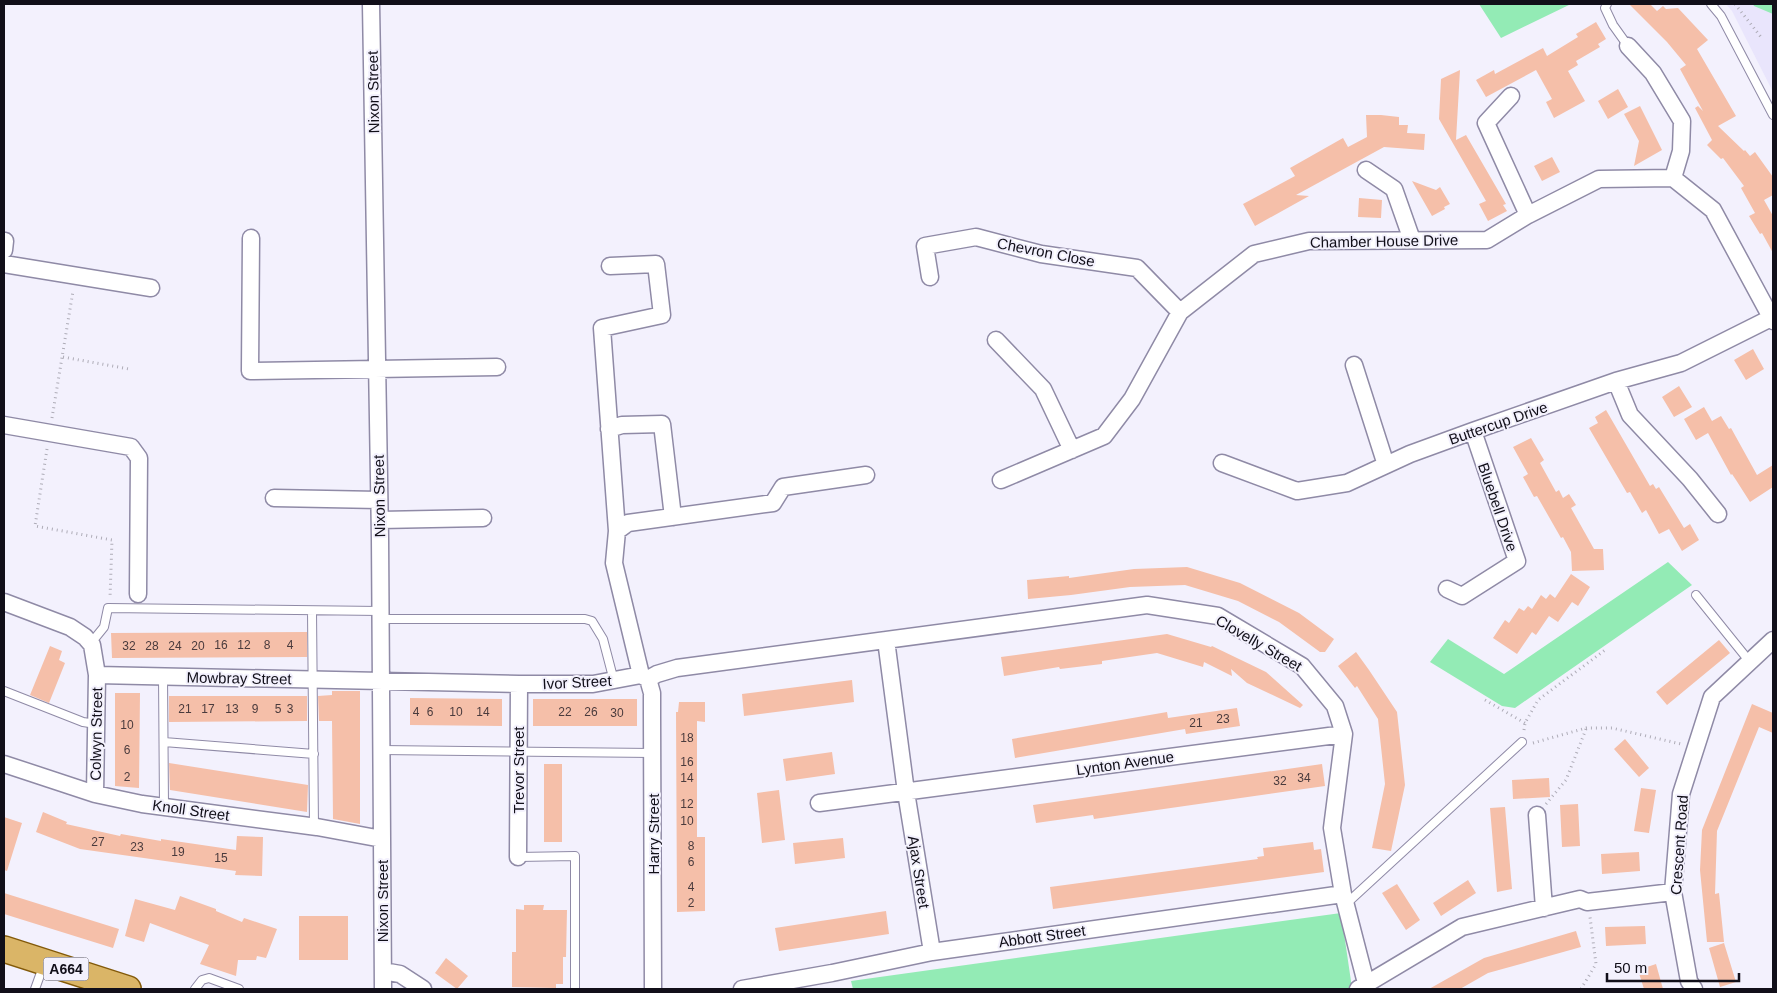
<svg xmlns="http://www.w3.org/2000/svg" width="1777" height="993" font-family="Arial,sans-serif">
<rect width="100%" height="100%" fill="#f3f1fd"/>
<path fill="#e9e5fc" d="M1726,4H1773V92L1732,11Z"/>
<path fill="#93ebb5" d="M1479,4H1571L1501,38Z
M1753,4H1773V14L1754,6Z
M1668,562L1692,585L1515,708L1502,706L1430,662L1448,639L1504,674Z
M1341,913L1352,988L1350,989H853L851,981Z"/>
<path fill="#f5bfa9" d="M1629,4H1650L1657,11L1663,6L1666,9L1678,8L1708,40L1697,49L1736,116L1718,126L1744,151L1745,150L1750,156L1755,152L1773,177V195L1764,200L1773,216V253L1762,233L1760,234L1749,216L1755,213L1741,188L1744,186L1723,158L1721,159L1707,145L1712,140L1695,108L1698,106L1703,111L1680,69L1686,65L1667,42Z
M1596,22L1606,39L1598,44L1600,47L1576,61L1578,65L1568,71L1585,101L1554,118L1546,102L1552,99L1536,70L1486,97L1476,80L1494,70L1495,74L1543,48L1547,56L1578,37L1576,34Z
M1460,70L1456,140L1466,135L1506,204L1503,205L1507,211L1488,221L1479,204L1486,201L1439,119L1441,79Z
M1618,89L1628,107L1608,119L1598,101Z
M1640,106L1662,150L1634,166L1639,141L1624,114Z
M1366,115H1381L1399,117V125H1408L1407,133L1425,134L1424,150L1384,147L1296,195L1309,196L1255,226L1243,204L1295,176L1290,168L1343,138L1348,147L1367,137Z
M1552,157L1560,172L1542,181L1534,166Z
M1412,181L1436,190L1440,187L1450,204L1444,207L1445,209L1432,216Z
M1359,198L1382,200L1381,218L1358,217Z
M1753,349L1764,369L1746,380L1734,360Z
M1679,386L1692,407L1674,417L1662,397Z
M1704,407L1712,421L1721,416L1729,429L1731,428L1757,475L1773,465V487L1750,502L1736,480L1732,474L1731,475L1708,433L1696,440L1684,419Z
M1606,410L1650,486L1653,484L1656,489L1659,487L1684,528L1690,524L1699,540L1682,551L1669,529L1659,534L1646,510L1642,513L1630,492L1627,493L1589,428L1598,423L1595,417Z
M1531,438L1544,460L1540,463L1556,492L1559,490L1563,498L1569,494L1576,505L1571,508L1594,549H1603L1604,570L1572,571L1571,552L1563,537L1561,538L1537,496L1534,497L1523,477L1528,474L1513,447Z
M1187,567L1240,583L1299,613L1334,639L1325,652H1320L1279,622L1238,601L1185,585L1130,587L1071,595L1028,599L1027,580L1069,576V578L1134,569Z
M1571,574L1590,587L1578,606L1572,602L1558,622L1549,616L1536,635L1532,632L1517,654L1493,638L1505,620L1509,623L1519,608L1524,611L1528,606L1532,609L1541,595L1546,599L1550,594L1555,598Z
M307,632V657L112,658L111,633Z
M1167,634L1211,647L1212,646L1266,672L1303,705L1300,708L1247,683L1231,669L1232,676L1204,662L1203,667L1157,653L1102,661V664L1060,669L1059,667L1004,676L1001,657Z
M1719,640L1730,653L1667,705L1656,692Z
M50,646L62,651L59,660L65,663L49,703L30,695Z
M1356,652L1369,670L1397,712L1405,785L1391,851L1372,848L1385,784L1378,719L1357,686L1355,688L1338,666Z
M852,680L854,702L744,716L742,694Z
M332,691H360V824L333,819L332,721H319L318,696L332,695Z
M115,693H140L139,788L115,786Z
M169,696H307V721L169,722Z
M410,698L502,699V726L410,725Z
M533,699H637V726H533Z
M679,702H705V722L697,721V837H705V911L677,912L676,712H678Z
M1752,704L1773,713V733L1759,727L1717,831L1715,894L1719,893L1724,942H1707L1700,870L1702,830Z
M1237,708L1240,726L1186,734L1185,729L1015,758L1012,739L1167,712L1168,718Z
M1625,739L1649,768L1639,777L1614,749Z
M832,752L835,774L786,781L783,759Z
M169,763L308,785L307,812L170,790Z
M544,764H562V842H544Z
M1322,764L1325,786L1094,819L1093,815L1036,823L1033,805Z
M1549,778L1550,797L1513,799L1512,780Z
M1641,788L1656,790L1649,833L1634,831Z
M779,790L785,840L762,843L757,793Z
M1578,804L1580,846L1562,847L1560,805Z
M1505,807L1512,889L1497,892L1490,808Z
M43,812L67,822L66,824L120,836L121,834L161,841V839L236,850L237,836L263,837L262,876L235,875L236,871L80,849L36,832Z
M4,817L22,823L7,871L4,870Z
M843,838L845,858L795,864L793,843Z
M1313,842L1314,850L1321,849L1324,872L1053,909L1050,887L1258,859L1257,857L1264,856L1263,848Z
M1639,852L1640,871L1602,874L1601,854Z
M1468,880L1476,893L1441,916L1433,903Z
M1397,884L1420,920L1406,930L1382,893Z
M4,893L119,929L113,948L4,914Z
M180,896L216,909V911L242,922L244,918L277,929L266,958L257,956L256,960H238L236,976L200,964L209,945L150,923L144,942L125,936L135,899L175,910Z
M524,905H544L543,910H567L566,957H563V984H556V988L512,987V952H516V909L524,910Z
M886,911L889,934L779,951L775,928Z
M299,916H348V960H299Z
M1645,926L1646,944L1606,946L1605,927Z
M1576,931L1581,947L1488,973L1460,989H1429L1484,958Z
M1724,943L1736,982L1720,987L1709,948Z
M446,958L468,976L457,989L435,973Z
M1656,964L1663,989H1644L1638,970Z"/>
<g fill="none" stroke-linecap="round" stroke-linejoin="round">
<defs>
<path id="lane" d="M1607,4L1605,8L1613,25L1628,46
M1711,4L1721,16L1773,115
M1696,595L1750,662
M312,611L314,827
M381,619H585L592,621L603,639L614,681
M91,643L104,627L108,608L380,611
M163,676L164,806
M4,691L83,722L96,724
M164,742L314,754
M381,750L653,753
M518,857L575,856V989
M1346,904L1522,742
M35,989L44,964
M195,989L202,980L209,978L239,989"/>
<path id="street" d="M371,4L380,538L383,989
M1628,46L1653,73L1682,121L1681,151L1673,178
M1511,96L1486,123L1528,215
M1366,170L1394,189L1412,240
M251,238L250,371L497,367
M4,250L5,241
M4,264L151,288
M610,266L656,264L662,315L602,328L617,531
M930,277L925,246L976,237L1041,254L1137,268L1180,312
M996,340L1043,389L1072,450
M1354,365L1386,465
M1616,381L1630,415L1690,479L1718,514
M4,425L131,447L139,458L138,594
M609,429L622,425L662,424L673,517
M1222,463L1297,491L1347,483L1410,454L1473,431L1616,381L1681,363L1771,318
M1001,480L1104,436L1132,399L1180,312L1254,254L1309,241L1487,240L1528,215L1599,179L1673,178L1713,210L1773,321
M274,498L379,500
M380,520L483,518
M1447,589L1462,596L1517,561L1473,431
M4,602L70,627L85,637L92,645L97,675L95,794
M886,640L906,792L932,952
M97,675L519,684H593L641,675L648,679
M641,675L614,563L617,531L628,523L773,503L783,487L866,475
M648,679L657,674L677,668L1147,605L1218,616L1302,666L1335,706L1344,734L1332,828L1343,894L1366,983
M648,679L652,693V715L653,989
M4,764L95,794L142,804L317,827L382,839
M819,803L1344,734
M1537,815L1544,908
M518,857L519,684
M383,971L400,974L423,989
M742,989L832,973L932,952L1343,894
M1358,989L1462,927L1580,899L1587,902L1673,892
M1694,989L1689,981L1673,892L1681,794L1712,697L1773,640"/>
<path id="primary" d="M4,949L128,989"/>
</defs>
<use href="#lane" stroke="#8f8aa6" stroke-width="10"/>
<use href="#street" stroke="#8f8aa6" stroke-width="19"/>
<use href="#primary" stroke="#835a0a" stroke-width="28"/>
<path stroke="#aeacb7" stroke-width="3" stroke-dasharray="1 4" stroke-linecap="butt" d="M1735,4L1761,37
M63,357L129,369
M52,418L73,291
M47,449L35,526L112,540L110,598
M1485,700L1525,723
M1524,730L1525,723L1538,700L1605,650
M1533,743L1586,728H1612L1681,744
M1546,804L1566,780L1586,729
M1581,989L1596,964L1590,917"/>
<use href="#lane" stroke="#fff" stroke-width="8"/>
<use href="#street" stroke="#fff" stroke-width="16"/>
<use href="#primary" stroke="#dab567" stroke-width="25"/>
</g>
<g text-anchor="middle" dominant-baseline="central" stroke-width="4" stroke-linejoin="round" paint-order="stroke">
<g font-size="12" fill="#4a3b3d">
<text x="221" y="645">16</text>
<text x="244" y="645">12</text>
<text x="267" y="645">8</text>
<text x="290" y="645">4</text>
<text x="129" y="646">32</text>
<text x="152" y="646">28</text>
<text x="175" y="646">24</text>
<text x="198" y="646">20</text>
<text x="185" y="709">21</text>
<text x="208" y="709">17</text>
<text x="232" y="709">13</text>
<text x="255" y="709">9</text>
<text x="278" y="709">5</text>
<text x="290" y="709">3</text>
<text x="416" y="712">4</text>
<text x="430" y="712">6</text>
<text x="456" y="712">10</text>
<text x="483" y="712">14</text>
<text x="565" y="712">22</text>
<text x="591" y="712">26</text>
<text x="617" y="713">30</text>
<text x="1223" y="719">23</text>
<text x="1196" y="723">21</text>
<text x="127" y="725">10</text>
<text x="687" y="738">18</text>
<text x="127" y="750">6</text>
<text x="687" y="762">16</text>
<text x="127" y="777">2</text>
<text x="687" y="778">14</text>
<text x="1304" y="778">34</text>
<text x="1280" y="781">32</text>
<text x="687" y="804">12</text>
<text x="687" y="821">10</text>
<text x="98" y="842">27</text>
<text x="691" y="846">8</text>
<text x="137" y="847">23</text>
<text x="178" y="852">19</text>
<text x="221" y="858">15</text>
<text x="691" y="862">6</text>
<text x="691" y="887">4</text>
<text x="691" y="903">2</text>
</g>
<rect fill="#f3f1fd" stroke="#55535d" stroke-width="1" x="43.5" y="957.5" width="45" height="23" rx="4"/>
<g font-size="14" font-weight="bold" fill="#110f19">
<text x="66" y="969">A664</text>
</g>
<g font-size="15" fill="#110f19" stroke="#f3f1fd">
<text transform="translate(373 92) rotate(-91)">Nixon Street</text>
<text transform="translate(1384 241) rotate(-1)">Chamber House Drive</text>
<text transform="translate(1046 252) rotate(11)">Chevron Close</text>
<text transform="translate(1498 423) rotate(-19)">Buttercup Drive</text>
<text transform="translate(379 496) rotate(-91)">Nixon Street</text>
<text transform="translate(1498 507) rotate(71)">Bluebell Drive</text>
<text transform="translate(1259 643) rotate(30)">Clovelly Street</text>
<text transform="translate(239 678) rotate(1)">Mowbray Street</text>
<text transform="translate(577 682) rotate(-3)">Ivor Street</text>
<text transform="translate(96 734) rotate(-89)">Colwyn Street</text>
<text transform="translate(1125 763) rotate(-8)">Lynton Avenue</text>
<text transform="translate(518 770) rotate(-90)">Trevor Street</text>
<text transform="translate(191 810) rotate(8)">Knoll Street</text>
<text transform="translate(653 834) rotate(-90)">Harry Street</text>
<text transform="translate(1679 845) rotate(-86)">Crescent Road</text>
<text transform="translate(919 872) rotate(81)">Ajax Street</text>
<text transform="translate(382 901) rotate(-90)">Nixon Street</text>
<text transform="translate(1042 936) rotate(-8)">Abbott Street</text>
</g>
</g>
<rect width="1777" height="993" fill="none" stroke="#110f19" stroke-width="10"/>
<path d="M1607 973v8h132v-8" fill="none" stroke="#110f19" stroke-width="2.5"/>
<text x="1614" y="973" font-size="15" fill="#110f19" stroke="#f3f1fd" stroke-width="4" paint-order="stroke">50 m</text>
</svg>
